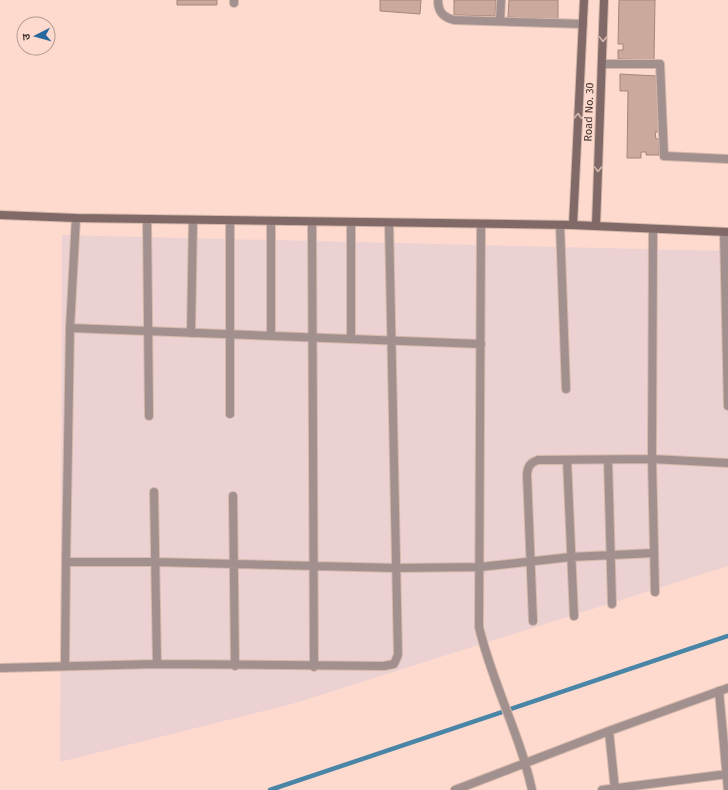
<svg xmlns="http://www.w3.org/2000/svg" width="728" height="790" font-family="'Fira Sans','Noto Sans Devanagari',sans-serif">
<rect width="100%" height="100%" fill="#fddacd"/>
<path fill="#ecd1d3" d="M62,235L728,251V566L292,704L60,762Z"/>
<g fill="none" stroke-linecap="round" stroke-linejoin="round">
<path stroke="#4985a6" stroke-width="4.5" d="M270,790L728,636"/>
</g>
<path fill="#cba99d" stroke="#a6867a" d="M177,0H217V5H177Z
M380,0H421L420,14L380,11Z
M454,0H496L495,16L454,15Z
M509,0H558V19L508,17Z
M619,0H655L654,60L618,59V50H623V44H618Z
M620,74L657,76L659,132H655L656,139H659V155H646V152H641V158H627L628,91H620Z"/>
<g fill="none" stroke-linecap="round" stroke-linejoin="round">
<defs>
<path id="street" d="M438,0C438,12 443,17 454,20L583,24
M234,3V0
M500,21L501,0
M602,64H660L664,156L728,159
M76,218L70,328L66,562H155L397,568L480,567L571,557L654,553
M147,219L149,416
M312,222L314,667
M351,222V339
M481,224L479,627C492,683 520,734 532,790
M560,225L566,389
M653,229L652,459L655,592
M724,232L728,406
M70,328L481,344
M191,333L193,220
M271,336V221
M230,414V221
M567,460L574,616
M608,460L612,604
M154,492L157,664
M233,496L235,666
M533,621L527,474C528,466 530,463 538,460L652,459L728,463
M65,666L66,562
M0,668L157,664L384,666L394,664L398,655L389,223
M719,691L728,790
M609,731L615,790
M455,790L609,731L728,688
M602,790L728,774"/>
<path id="secondary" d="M0,215L76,218L573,225L728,232
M573,225L584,0
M596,226L604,0"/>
</defs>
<use href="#street" stroke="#d5b7ab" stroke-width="10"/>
<use href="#secondary" stroke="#d5b7ab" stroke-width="10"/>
<use href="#street" stroke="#a1908e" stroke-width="8"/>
<use href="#secondary" stroke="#806966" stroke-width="8"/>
</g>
<defs><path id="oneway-chevron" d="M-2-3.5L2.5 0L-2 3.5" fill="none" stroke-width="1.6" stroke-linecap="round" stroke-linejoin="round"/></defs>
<g stroke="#d8b8ae">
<use href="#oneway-chevron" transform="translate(603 39) rotate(92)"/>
<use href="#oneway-chevron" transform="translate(578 116) rotate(-87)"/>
<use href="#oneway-chevron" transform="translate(598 169) rotate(92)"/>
</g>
<g text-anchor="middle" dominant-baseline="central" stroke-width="3" stroke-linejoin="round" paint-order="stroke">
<g font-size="11" fill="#473934" stroke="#fddacd">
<text transform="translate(589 112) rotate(-88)">Road No. 30</text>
</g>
</g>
<g transform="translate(36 36) rotate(264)"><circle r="19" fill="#fddacd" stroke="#b49a90"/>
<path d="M0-3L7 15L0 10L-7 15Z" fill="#28689e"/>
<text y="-6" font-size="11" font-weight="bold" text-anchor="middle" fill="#473934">उ</text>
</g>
</svg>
